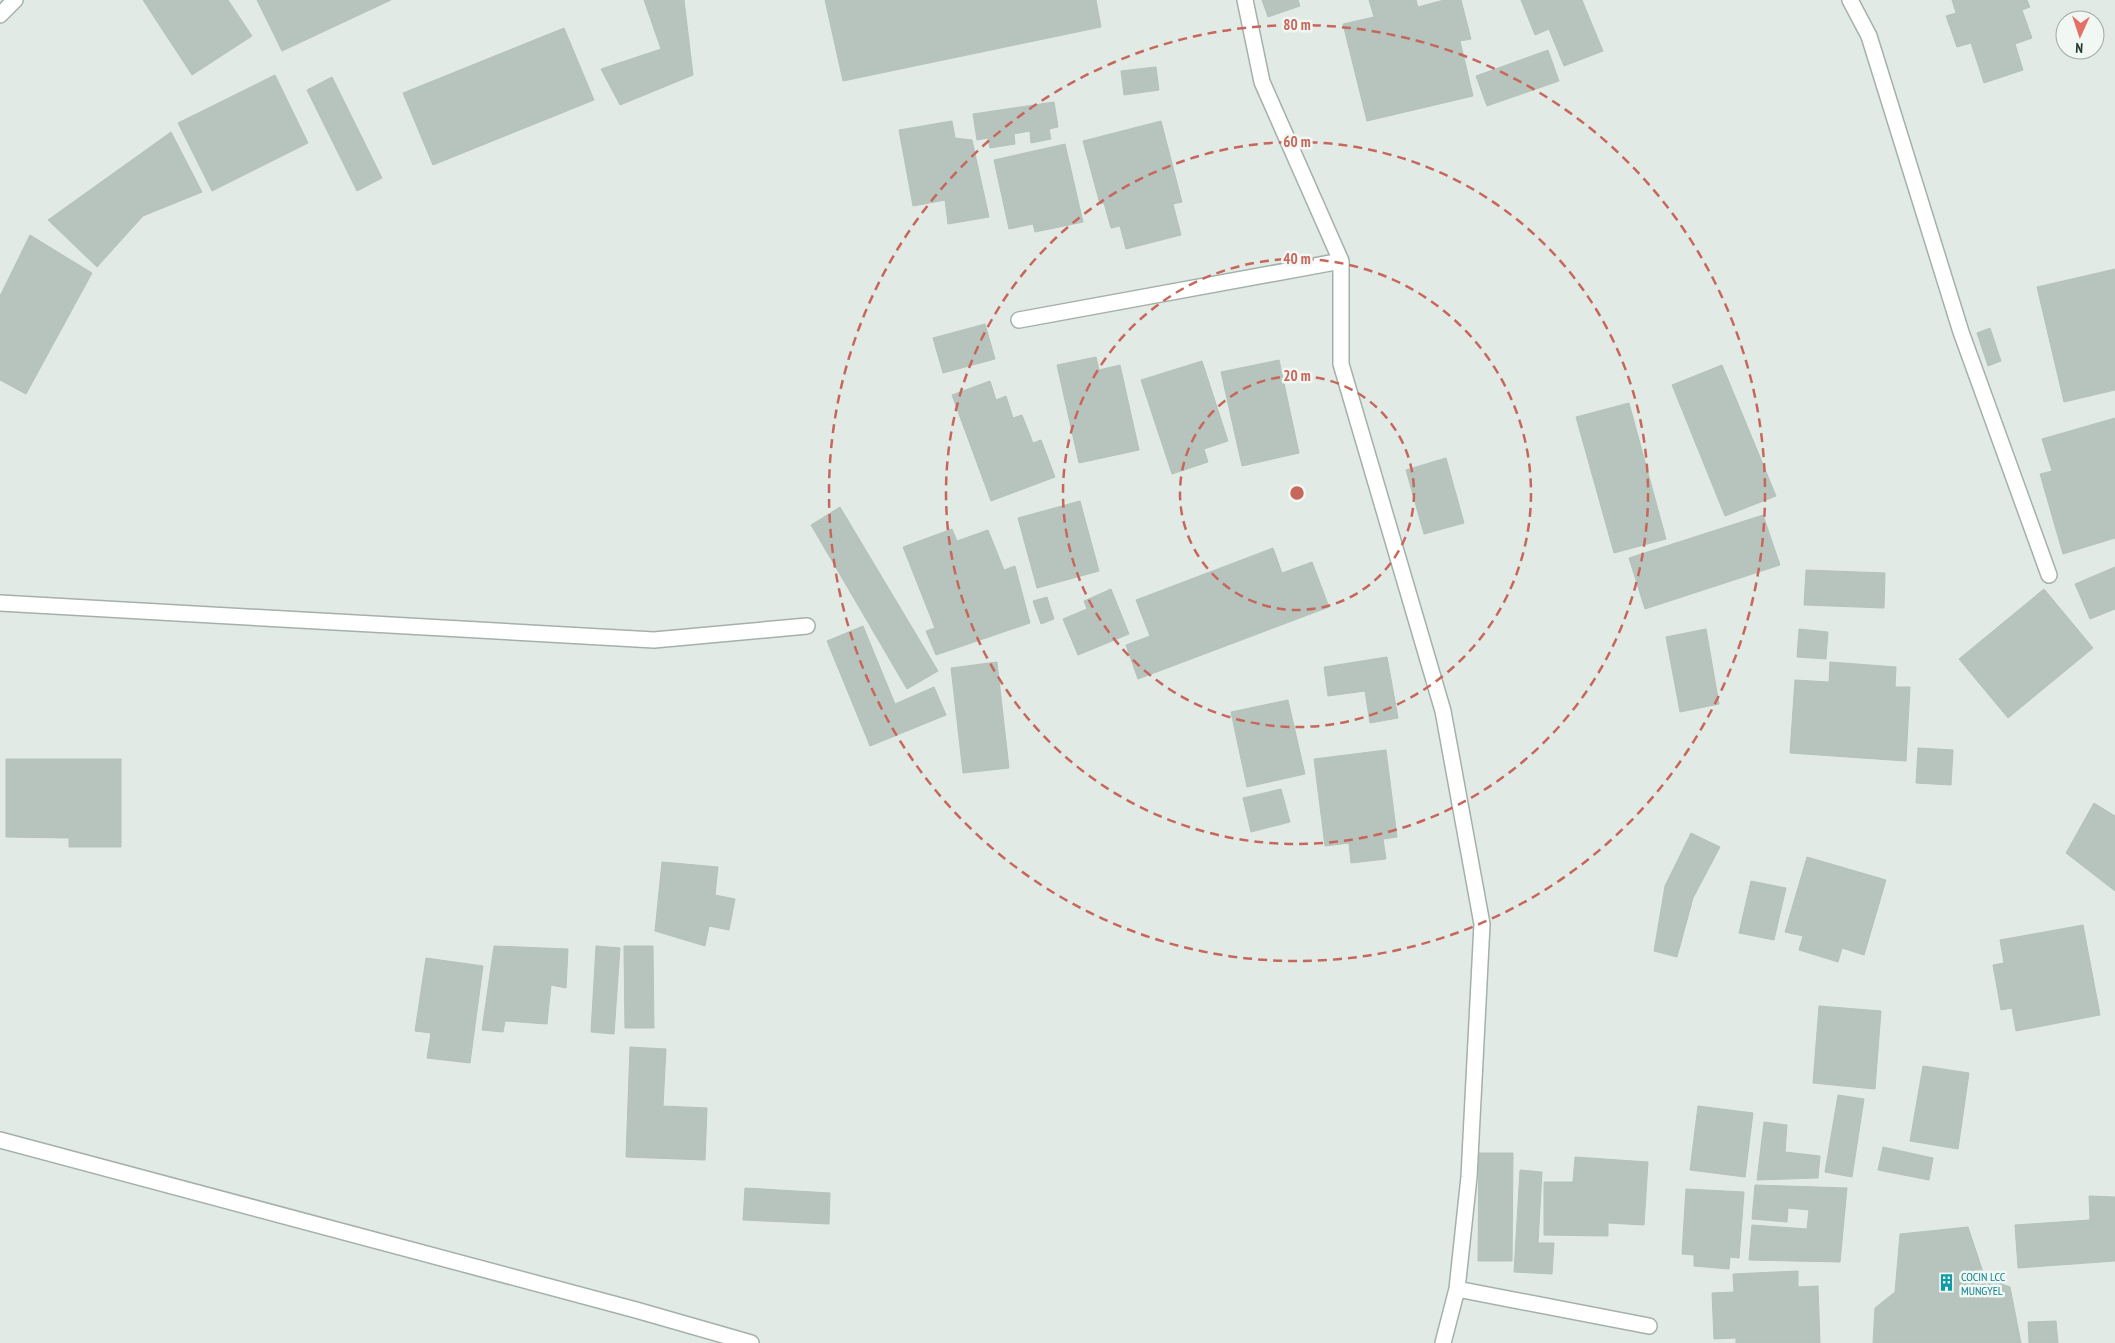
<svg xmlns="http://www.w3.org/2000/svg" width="2115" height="1343" font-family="'PT Sans Narrow',sans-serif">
<rect width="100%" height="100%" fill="#e1eae4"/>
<path fill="#b6c4bd" stroke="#b4c3ba" d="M143,0H228L252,36L192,75Z
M257,0H391L282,51Z
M644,0H684L693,75L620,105L601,69L661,49Z
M825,0H1096L1101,27L843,81Z
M1262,0H1298L1300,6L1268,17Z
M1369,0H1416L1418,7L1444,0H1461L1471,39L1460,41L1473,96L1367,121L1343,24L1374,17Z
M1521,0H1582L1603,51L1564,66L1549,29L1535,35Z
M1952,0H2027L2030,7L2022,10L2032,38L2015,44L2023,70L1984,83L1971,43L1957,47L1946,16L1956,13Z
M564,28L594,100L433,165L403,93Z
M1548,50L1559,81L1487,106L1476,76Z
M1156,67L1159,90L1124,95L1121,71Z
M275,75L308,143L212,191L178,123Z
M332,77L382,178L357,191L307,90Z
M1054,102L1058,127L1049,129L1051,139L1031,143L1030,131L1014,134L1015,144L990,148L988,138L977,140L973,114Z
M952,121L955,138L972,140L989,217L948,224L945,200L913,206L899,130Z
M1161,121L1182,202L1173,204L1181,235L1126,249L1120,226L1111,228L1104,203L1100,204L1083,141Z
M171,132L202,192L143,216L97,267L48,220Z
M1065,144L1083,222L1035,232L1033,224L1009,229L994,160Z
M30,235L92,273L26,394L0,380V296Z
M2115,269V390L2064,402L2037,287Z
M985,324L995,359L943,373L933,338Z
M1990,328L2001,361L1988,366L1977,333Z
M1096,357L1099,370L1120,365L1139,450L1079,463L1057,365Z
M1279,360L1299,453L1242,466L1221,372Z
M1202,361L1228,441L1204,449L1208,462L1172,474L1141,380Z
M1722,365L1776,496L1725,516L1672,385Z
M990,381L996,400L1006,396L1013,418L1022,415L1033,443L1041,440L1055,477L991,501L952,395Z
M1629,403L1666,539L1614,553L1576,417Z
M2115,418V538L2063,554L2040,474L2052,471L2042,439Z
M1446,458L1464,523L1424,534L1406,470Z
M1080,501L1099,571L1037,588L1018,518Z
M840,507L938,671L907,689L811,525Z
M1763,515L1780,565L1645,609L1629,558Z
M952,529L957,541L988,530L1004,570L1015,566L1030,623L936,655L926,631L935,628L903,547Z
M1273,548L1282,573L1312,562L1329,607L1138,679L1126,645L1150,636L1136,600Z
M2115,567V609L2090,619L2075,584Z
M1806,570L1885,573L1884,608L1804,605Z
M1111,589L1129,634L1078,655L1063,619L1087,609L1084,601Z
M2044,589L2093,648L2008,718L1959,659Z
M1047,597L1054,619L1041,624L1033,601Z
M863,626L895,704L934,687L946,715L870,746L827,641Z
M1706,629L1719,704L1680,712L1666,637Z
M1799,629L1828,632L1826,659L1797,657Z
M1387,657L1398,718L1370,723L1365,691L1328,696L1324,667Z
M997,662L1009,768L963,773L951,668Z
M1830,662L1896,667L1895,687H1910L1906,761L1790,753L1795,680L1829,682Z
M1288,700L1305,774L1247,787L1231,712Z
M1918,748L1953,750L1951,785L1916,783Z
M1386,750L1397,837L1383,839L1386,859L1351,863L1349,843L1325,846L1314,759Z
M6,759H121V847H69V838L6,837Z
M1281,789L1290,822L1251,832L1243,798Z
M2094,803L2115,816V891L2066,853Z
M1691,833L1720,847L1693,898L1677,957L1654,951L1665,886Z
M1807,857L1886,880L1864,955L1842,948L1838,962L1799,950L1803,936L1785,932Z
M662,862L718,867L715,895L735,899L729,930L709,926L705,946L655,931Z
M1751,881L1786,888L1774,940L1739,933Z
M2083,925L2100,1015L2016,1031L2012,1008L2001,1010L1993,965L2004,963L2000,940Z
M494,946L568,949L566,988L551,985L547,1024L505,1021L503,1032L482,1030Z
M596,946L620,948L614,1034L591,1032Z
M624,946H653L654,1028H625Z
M426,958L483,966L470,1063L427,1058L431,1033L415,1031Z
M1819,1006L1881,1011L1875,1089L1813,1083Z
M630,1047L666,1049L663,1106L707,1108L705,1160L626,1157Z
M1923,1066L1969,1073L1958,1149L1910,1141Z
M1838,1095L1864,1099L1852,1177L1825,1172Z
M1698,1106L1753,1113L1745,1177L1690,1170Z
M1764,1122L1787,1125L1785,1152L1820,1156L1818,1178L1757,1180Z
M1883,1147L1933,1158L1929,1180L1878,1170Z
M1479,1153H1513L1512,1261H1478Z
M1575,1157L1648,1162L1644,1225L1608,1223V1236L1544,1235V1182H1573Z
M1520,1170L1542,1172L1538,1243H1554L1552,1274L1514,1272Z
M1755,1185L1847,1188L1840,1262L1749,1260L1752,1225L1807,1229L1809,1210L1788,1208L1787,1222L1752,1219Z
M745,1188L830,1193L829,1224L743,1220Z
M1686,1189L1744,1192L1739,1258L1730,1257L1729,1269L1694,1266V1255L1682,1254Z
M2089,1196L2115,1197V1261L2018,1268L2015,1225L2090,1220Z
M1968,1227L1985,1278L2010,1287L2021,1343H1873L1875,1308L1895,1292L1900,1234Z
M1798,1271V1287L1818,1286L1820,1343H1736V1338L1714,1339L1712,1293L1734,1292L1733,1274Z
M2056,1321L2058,1343H2029L2028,1322Z"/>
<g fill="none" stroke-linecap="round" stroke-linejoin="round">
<defs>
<path id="minor" d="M1245,0L1262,82L1341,261V364L1443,711L1482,924L1469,1177L1457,1289L1443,1343
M1850,0L1869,36L1961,332L2049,575
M1019,320L1341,261
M0,603L654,640L807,626
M0,1140L636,1310L751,1343
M1457,1289L1649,1326"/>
<path id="tertiary" d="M0,15L15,0"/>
</defs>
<use href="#minor" stroke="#a4b1aa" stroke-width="18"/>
<use href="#tertiary" stroke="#a4b1aa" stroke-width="18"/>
<use href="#minor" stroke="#fff" stroke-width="15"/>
<use href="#tertiary" stroke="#fff" stroke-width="15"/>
</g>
<g fill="none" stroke="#c7675c" stroke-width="2.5" stroke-dasharray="9 6">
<circle cx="1297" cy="493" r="117"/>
<circle cx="1297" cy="493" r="234"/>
<circle cx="1297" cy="493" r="351"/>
<circle cx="1297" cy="493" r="468"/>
</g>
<defs>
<symbol id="building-bare" viewBox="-9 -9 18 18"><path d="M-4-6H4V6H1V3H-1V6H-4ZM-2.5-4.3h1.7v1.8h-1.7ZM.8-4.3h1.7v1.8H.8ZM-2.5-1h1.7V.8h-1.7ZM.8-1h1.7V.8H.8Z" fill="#0f9aa8" stroke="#f1f7f3" stroke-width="2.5" paint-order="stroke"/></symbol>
</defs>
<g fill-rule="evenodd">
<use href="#building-bare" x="1934" y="1270" width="25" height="25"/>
</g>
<g text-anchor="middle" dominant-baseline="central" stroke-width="5" stroke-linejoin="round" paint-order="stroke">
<g font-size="12" fill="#0d838f" stroke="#f1f7f3" text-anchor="start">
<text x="1961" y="1276">COCIN LCC<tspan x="1961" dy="14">MUNGYEL</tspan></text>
</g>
</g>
<circle cx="1297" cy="493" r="8" fill="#c7675c" stroke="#f1f7f3" stroke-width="2.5"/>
<g font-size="15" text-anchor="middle" font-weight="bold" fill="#c7675c" stroke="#f1f7f3" stroke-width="5" stroke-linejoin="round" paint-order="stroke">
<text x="1297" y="30">80 m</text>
<text x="1297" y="147">60 m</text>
<text x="1297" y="264">40 m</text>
<text x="1297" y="381">20 m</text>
</g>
<g transform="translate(2080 35) rotate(183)"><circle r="24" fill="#f1f7f3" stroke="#9faba5"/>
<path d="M0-4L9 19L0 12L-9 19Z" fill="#e46f64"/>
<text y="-8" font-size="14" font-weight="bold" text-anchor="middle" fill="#23392f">N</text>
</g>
</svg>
